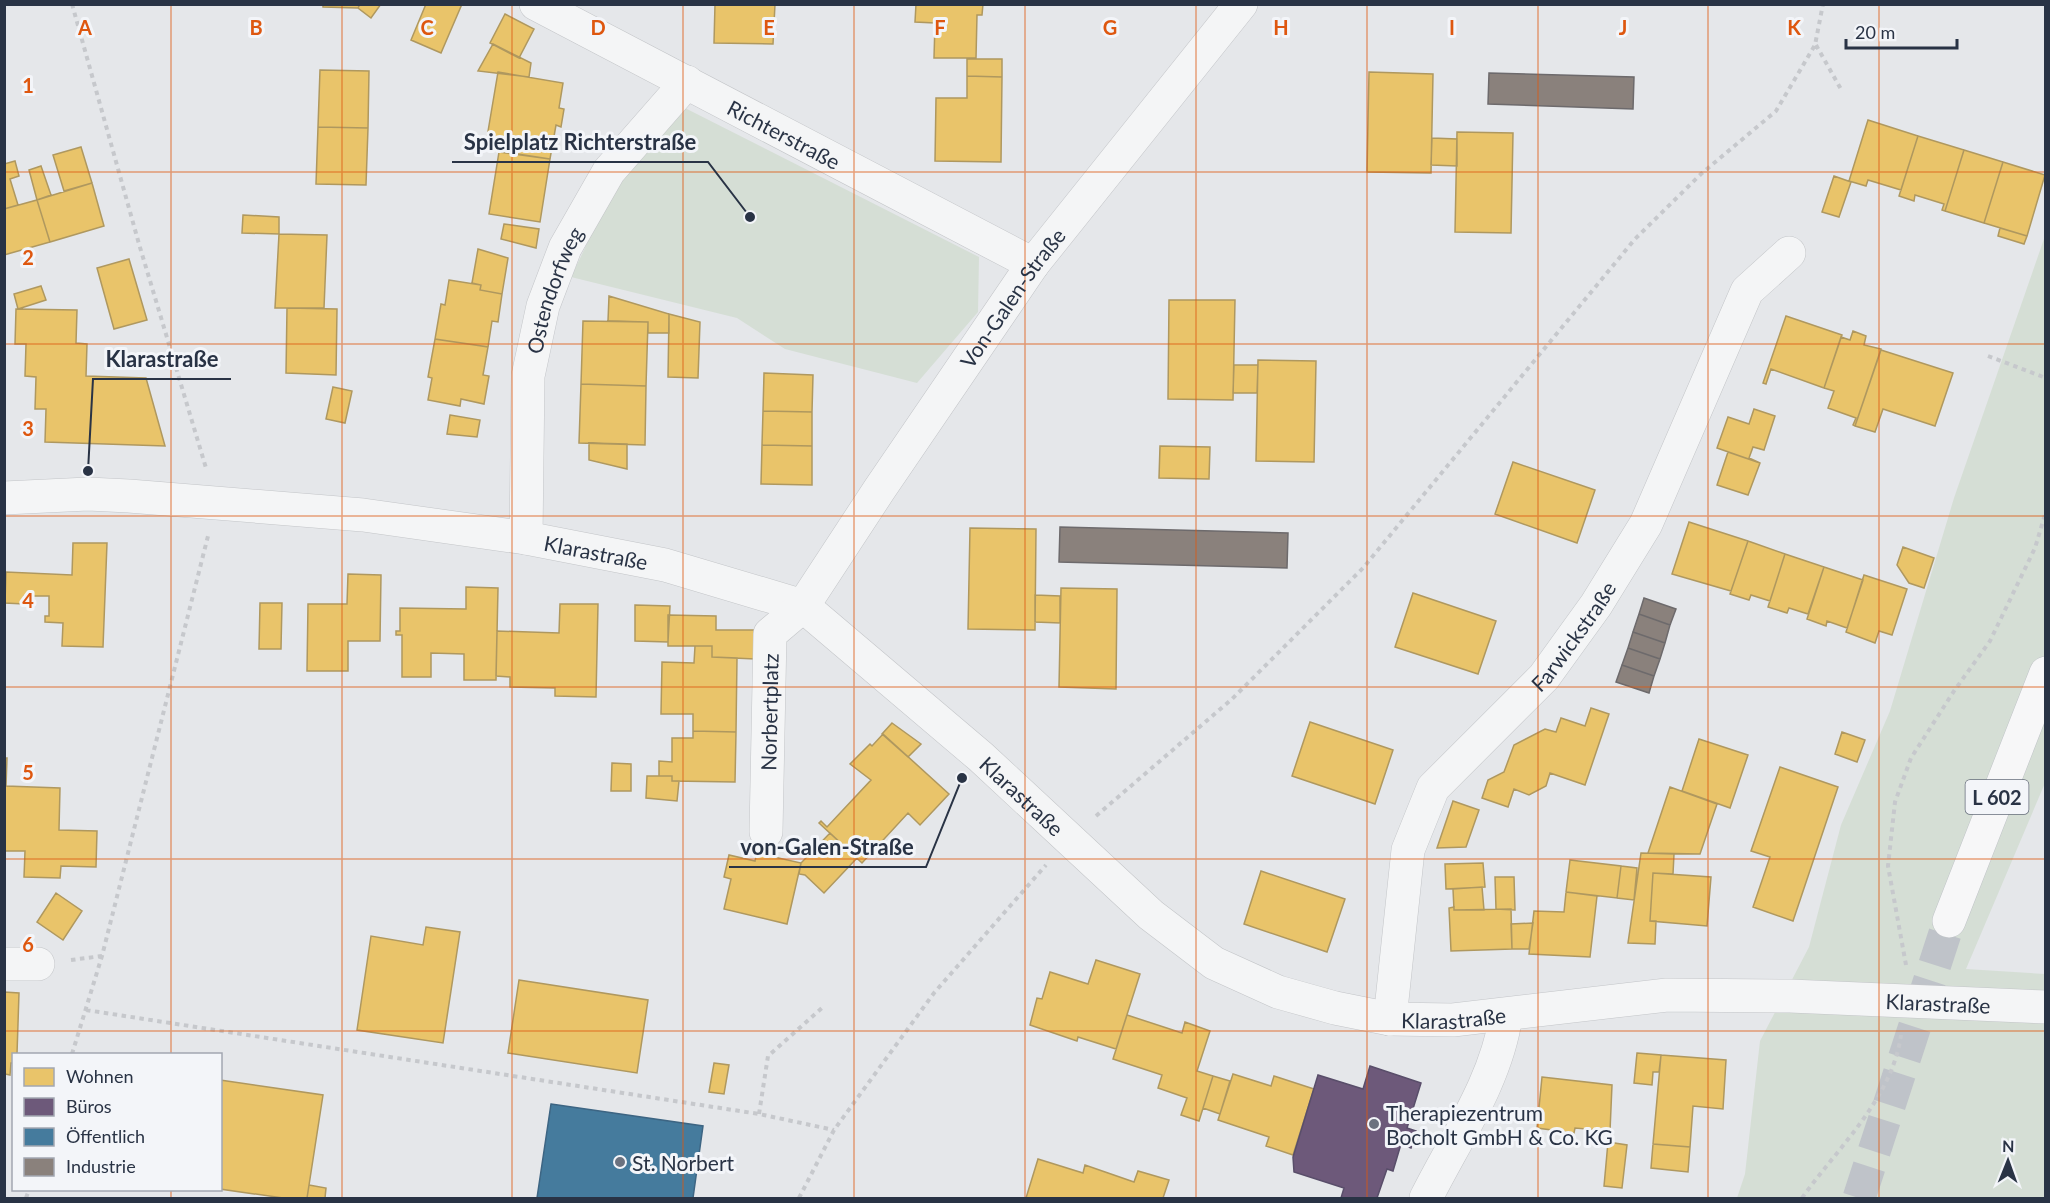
<svg xmlns="http://www.w3.org/2000/svg" width="2050" height="1203" font-family="Lato,sans-serif">
<rect width="100%" height="100%" fill="#e5e7ea"/>
<path fill="#d5ded5" d="M681,106L979,257L978,312L917,383L785,349L737,318L571,277L619,177Z
M2045,236V783L1966,969L2045,974V1198H1737L1745,1174L1760,1041L1809,947L1841,825L1890,711L1954,498Z"/>
<path fill="#e9c46a" stroke="#af985f" stroke-width="1.5" d="M323,4H360L358,8L323,7Z
M360,4H381L371,18L358,8Z
M426,4H462L441,53L411,40Z
M715,4H775L773,44L714,43Z
M916,4H983L982,15H977L976,58H934L935,23L915,22Z
M505,14L534,29L519,58L490,43Z
M493,44L531,63L529,77L478,71Z
M967,59H1002V77L967,76Z
M320,70L369,71L368,128L318,127Z
M498,72L563,83L559,108L564,109L561,127L556,125L550,159L485,149Z
M1369,72L1433,74L1431,173L1367,172Z
M967,76L1002,77L1001,162L935,161L936,98H967Z
M1868,120L1918,136L1901,190L1868,180L1866,186L1849,181Z
M318,127L368,128L366,185L316,184Z
M1457,132L1513,133L1511,233L1455,232Z
M1918,136L1964,150L1945,211L1942,210L1944,204L1915,195L1914,201L1899,196Z
M1432,138L1457,139V166L1431,165Z
M81,147L92,183L64,191L53,155Z
M1964,150L2003,162L1984,223L1945,211Z
M499,152L550,159L540,222L489,214Z
M15,161L19,176L10,179L18,205L4,209V164Z
M2003,162L2045,175L2027,236L1984,223Z
M41,166L51,195L37,200L29,170Z
M1834,176L1851,182L1839,217L1822,212Z
M92,183L104,226L50,242L37,200Z
M37,200L50,242L4,255V209Z
M243,215L279,217V234L242,233Z
M504,224L539,229L536,248L501,239Z
M2000,228L2027,236L2024,244L1998,236Z
M279,234L327,235L324,308H275Z
M478,249L508,258L502,294L480,290L481,285L472,283Z
M129,259L147,320L114,329L97,268Z
M449,280L481,285L480,290L502,294L498,322L492,321L488,347L435,339L441,304L445,305Z
M41,286L46,300L18,309L14,294Z
M609,296L669,314V333H648V322L608,321Z
M1169,300H1235L1233,400L1168,399Z
M287,308L337,309L336,375L286,373Z
M16,309L77,310L76,343L87,344L86,376L146,378L165,446L45,442L46,409H35L36,377L25,376L26,344H15Z
M669,314L700,322L698,378L668,377Z
M1786,316L1842,335L1824,388L1771,369L1766,384L1763,383Z
M583,321L648,322L646,386L581,384Z
M1853,331L1866,336L1864,345L1881,349L1855,426L1853,425L1856,418L1828,408L1834,391L1824,388L1841,337L1850,340Z
M435,339L488,347L483,375L489,376L484,404L461,399L460,406L428,400L432,378L428,377Z
M1881,350L1953,373L1935,426L1883,409L1875,432L1855,426Z
M1258,360L1316,361L1314,462L1256,461Z
M1234,365H1258L1257,393H1233Z
M764,373L813,375L812,412L763,411Z
M581,384L646,386L645,445L579,443Z
M333,387L352,391L345,423L326,419Z
M1754,409L1775,416L1764,450L1753,447L1749,458L1760,463L1717,448L1728,417L1749,424Z
M763,411L812,412V446L762,445Z
M450,415L480,420L477,437L447,434Z
M589,443L627,444V469L589,460Z
M762,445L812,446V485L761,484Z
M1160,446L1210,447L1209,479L1159,478Z
M1728,452L1760,463L1748,495L1717,485Z
M1513,462L1595,490L1577,543L1495,514Z
M1689,522L1748,541L1731,591L1672,574Z
M970,528L1036,529L1035,630L968,629Z
M1748,541L1785,554L1770,601L1751,595L1749,600L1730,594Z
M73,543H107L103,647L62,646L63,623L45,622V616H49V596H24V604L5,603L6,572L72,575Z
M1903,547L1934,558L1924,588L1909,583L1897,565Z
M1785,554L1824,567L1808,614L1789,608L1787,613L1768,607Z
M1824,567L1863,580L1847,628L1827,621L1826,626L1807,619Z
M348,574L381,575L380,641H348V671H307L308,604H347Z
M1864,575L1907,589L1892,635L1879,631L1875,643L1846,632Z
M466,587L498,588L496,680H464V654L431,653V677H402V635H396V631H400V608L466,609Z
M1061,588L1117,589L1116,689L1059,687Z
M1413,593L1496,621L1478,674L1395,647Z
M1035,595L1060,596V623L1035,622Z
M260,603H282L281,649H259Z
M560,604H598L596,697L555,696V688L510,687V677L496,676L497,631L559,633Z
M635,605L670,606L668,642L635,641Z
M668,615L716,616V630H755V659L712,657V646H668Z
M695,646H712V657L737,658L736,732L693,731V714H661L662,662L694,663Z
M1591,708L1609,714L1585,785L1550,773L1546,786L1529,795L1514,789L1508,807L1482,798L1488,780L1504,772L1514,745L1545,729L1556,732L1561,718L1585,726Z
M1310,722L1393,750L1375,804L1292,776Z
M892,723L921,744L908,757L882,734Z
M693,731L736,732L735,782L672,781V776H659V761L672,762V738H693Z
M1842,732L1865,740L1857,762L1835,754Z
M883,734L949,794L920,825L908,813L862,863L819,823L821,821L827,827L871,780L850,764L870,744L872,746Z
M1699,739L1748,755L1730,808L1682,791Z
M4,758H7L6,786L60,788L59,830L97,831L96,867L61,866L60,878L24,877L25,851H4Z
M612,763L631,764V791H611Z
M1780,767L1838,787L1793,921L1753,907L1770,857L1751,851Z
M647,776H672V781H679L677,801L646,798Z
M1670,787L1717,804L1700,854L1648,853Z
M1453,801L1479,810L1466,847L1437,848Z
M830,833L857,858L824,893L805,875L799,874L801,863Z
M758,848L775,852L774,857L801,863L787,924L724,909L731,879L724,877L729,855L755,861Z
M1641,853L1674,854L1673,874L1653,873L1650,921H1656L1655,944L1628,943Z
M1570,860L1621,866L1617,898L1566,892Z
M1483,863L1485,887L1446,889L1445,864Z
M1621,866L1637,868L1634,900L1617,898Z
M1261,871L1345,899L1327,952L1244,924Z
M1653,873L1711,877L1707,926L1650,921Z
M1495,877H1514L1515,910L1496,909Z
M1482,887L1484,910H1454L1453,889Z
M1566,892L1597,896L1590,957L1529,954L1534,911L1564,912Z
M56,893L82,911L63,940L37,922Z
M1454,907V910L1511,909L1512,949L1451,951L1449,908Z
M1533,923L1529,949H1512L1511,924Z
M426,927L460,932L443,1043L357,1030L371,936L423,945Z
M1096,960L1140,974L1116,1049L1078,1037L1077,1041L1030,1025L1037,998L1042,999L1050,972L1088,984Z
M519,980L648,1000L637,1073L508,1053Z
M4,992L19,993L17,1054H14V1063H11L10,1075L5,1074Z
M1127,1015L1182,1033L1185,1022L1210,1031L1197,1071L1213,1076L1199,1121L1181,1115L1187,1098L1158,1088L1162,1075L1113,1059Z
M1637,1053L1661,1055L1659,1072H1653L1652,1085L1634,1083Z
M1661,1055L1726,1060L1723,1109L1693,1106L1690,1147L1653,1144Z
M714,1063L729,1065L724,1094L709,1092Z
M1233,1074L1271,1086L1274,1076L1314,1089L1293,1155L1266,1146L1269,1137L1218,1120Z
M1213,1076L1230,1081L1220,1114L1203,1108Z
M1542,1077L1612,1085L1610,1131L1575,1128L1574,1133L1537,1128Z
M220,1080L323,1095L307,1198H283L220,1189Z
M1608,1142L1627,1145L1622,1188L1604,1186Z
M1653,1144L1690,1147L1688,1172L1651,1168Z
M1038,1159L1083,1173L1085,1165L1134,1182L1138,1171L1169,1180L1163,1198H1026Z
M309,1185L326,1188L325,1198H307Z"/>
<path fill="#6d597a" stroke="#594e6a" stroke-width="1.5" d="M1370,1066L1421,1083L1407,1128L1416,1131L1411,1148L1401,1144L1393,1171L1387,1169L1377,1198H1341L1344,1188L1294,1172L1293,1157L1318,1075L1363,1089Z"/>
<path fill="#457b9d" stroke="#3d6583" stroke-width="1.5" d="M551,1104L703,1126L693,1198H537Z"/>
<path fill="#8a817c" stroke="#6d6a6c" stroke-width="1.5" d="M1489,73L1634,77L1633,109L1488,104Z
M1060,527L1288,533L1287,568L1059,562Z
M1644,598L1676,609L1670,625L1639,614Z
M1639,614L1670,625L1665,643L1633,632Z
M1633,632L1665,643L1660,659L1628,648Z
M1628,648L1660,659L1654,676L1622,665Z
M1622,665L1654,676L1649,693L1616,682Z"/>
<g fill="none" stroke-linecap="round" stroke-linejoin="round">
<path stroke="#bfc3c9" stroke-width="33" stroke-dasharray="33 16" stroke-linecap="butt" d="M1859,1198L1949,921"/>
<defs>
<g id="minor">
<path id="s1" d="M536,4L1033,264"/>
<path id="s2" d="M4,498L88,494L129,496L363,515L526,538L665,565L803,606L981,757L1151,915L1214,963L1278,992L1335,1008L1390,1019L1453,1020L1667,995L1790,996L2046,1007"/>
<path id="s3" d="M526,538L528,376L543,306L565,248L609,171L687,82"/>
<path id="s4" d="M766,832L770,634L803,606L879,490L1033,264L1241,4"/>
<path d="M4,964H38"/>
<path id="s5" d="M1390,1019L1408,850L1433,788L1544,677L1596,605L1646,524L1747,291L1789,253"/>
<path d="M1426,1198C1455,1140 1497,1080 1506,1015"/>
</g>
<path id="primary" d="M1949,921L2046,673"/>
</defs>
<use href="#minor" stroke="#c3c5c8" stroke-width="34"/>
<use href="#primary" stroke="#c0c4c8" stroke-width="34"/>
<path stroke="#c6c8cc" stroke-width="4" stroke-dasharray="4.5 4.5" stroke-linecap="butt" d="M72,4L139,244L206,468
M1816,45L1842,91
M1988,356L2046,378
M1096,816L1232,699L1363,568L1635,239L1701,174L1776,111L1815,45L1823,4
M71,960L102,956
M1906,965L1888,866L1895,802L1911,758L1954,691L1990,641L2035,548L2046,511
M86,1010L759,1114L834,1130
M72,1054L102,956L208,536
M759,1114L768,1056L823,1007
M26,1198L29,1190
M799,1198L834,1130L934,993L1046,865
M1802,1198C1838,1147 1892,1099 1901,1035"/>
<use href="#minor" stroke="#f4f5f6" stroke-width="33"/>
<use href="#primary" stroke="#f7f7f8" stroke-width="33"/>
</g>
<path fill="none" stroke="#de570f" stroke-width="1.5" stroke-opacity="0.55" d="M171,4V1054M342,4V1198M512,4V1198M683,4V1198M854,4V1198M1025,4V1198M1196,4V1198M1367,4V1198M1538,4V1198M1708,4V1198M1879,4V1198M4,172H2046M4,344H2046M4,516H2046M4,687H2046M4,859H2046M4,1031H2046M171,1190V1198"/>
<g fill="#6b727f" stroke="#f3f5f9" stroke-width="2">
<circle cx="1374" cy="1124" r="6"/>
<circle cx="620" cy="1162" r="6"/>
</g>
<g text-anchor="middle" dominant-baseline="central" stroke-width="6" stroke-linejoin="round" paint-order="stroke">
<rect fill="#f3f5f9" stroke="#666d7b" stroke-width="1.5" x="1965.5" y="780" width="63" height="34" rx="4.5"/>
<g font-size="20" font-weight="bold" fill="#293345">
<text x="1997" y="797">L 602</text>
</g>
<g font-size="21" fill="#293345" stroke="#f3f5f9">
<text stroke="none"><textPath href="#s1" startOffset="280">Richterstraße</textPath></text>
<text stroke="none"><textPath href="#s3" startOffset="252">Ostendorfweg</textPath></text>
<text stroke="none"><textPath href="#s4" startOffset="614">Von-Galen-Straße</textPath></text>
<text stroke="none"><textPath href="#s2" startOffset="596">Klarastraße</textPath></text>
<text stroke="none"><textPath href="#s5" startOffset="444">Farwickstraße</textPath></text>
<text stroke="none"><textPath href="#s4" startOffset="120">Norbertplatz</textPath></text>
<text stroke="none"><textPath href="#s2" startOffset="1100">Klarastraße</textPath></text>
<text stroke="none"><textPath href="#s2" startOffset="2090">Klarastraße</textPath></text>
<text stroke="none"><textPath href="#s2" startOffset="1604">Klarastraße</textPath></text>
</g>
<g font-size="21" fill="#293345" stroke="#f3f5f9" text-anchor="start">
<text x="1386" y="1112">Therapiezentrum<tspan x="1386" dy="24">Bocholt GmbH &amp; Co. KG</tspan></text>
<text x="632" y="1162">St. Norbert</text>
</g>
</g>
<g font-size="20" text-anchor="middle" font-weight="bold" fill="#de570f" stroke="#f3f5f9" stroke-width="6" stroke-linejoin="round" paint-order="stroke">
<text x="85" y="35">A</text>
<text x="256" y="35">B</text>
<text x="427" y="35">C</text>
<text x="598" y="35">D</text>
<text x="769" y="35">E</text>
<text x="940" y="35">F</text>
<text x="1110" y="35">G</text>
<text x="1281" y="35">H</text>
<text x="1452" y="35">I</text>
<text x="1623" y="35">J</text>
<text x="1794" y="35">K</text>
<text x="28" y="93">1</text>
<text x="28" y="265">2</text>
<text x="28" y="436">3</text>
<text x="28" y="608">4</text>
<text x="28" y="780">5</text>
<text x="28" y="952">6</text>
</g>
<path fill="none" stroke="#293345" stroke-width="2" d="M750 217L708 162H452M88 471L93 379H231M962 778L926 867H729"/>
<g fill="#293345" stroke="#f3f5f9" stroke-width="2">
<circle cx="750" cy="217" r="6"/>
<circle cx="88" cy="471" r="6"/>
<circle cx="962" cy="778" r="6"/>
</g>
<g font-size="22" text-anchor="middle" font-weight="bold" fill="#293345" stroke="#f3f5f9" stroke-width="6" stroke-linejoin="round" paint-order="stroke">
<text x="580" y="150">Spielplatz Richterstraße</text>
<text x="162" y="367">Klarastraße</text>
<text x="827" y="855">von-Galen-Straße</text>
</g>
<rect width="2050" height="1203" fill="none" stroke="#293345" stroke-width="12"/>
<rect x="12" y="1053" width="210" height="138" fill="#f3f5f9" stroke="#a2a7b1" stroke-width="1.5"/>
<rect x="24" y="1068" width="30" height="18" fill="#e9c46a" stroke="#a2a7b1" stroke-width="1.5"/>
<text x="66" y="1083" font-size="18" fill="#293345">Wohnen</text>
<rect x="24" y="1098" width="30" height="18" fill="#6d597a" stroke="#a2a7b1" stroke-width="1.5"/>
<text x="66" y="1113" font-size="18" fill="#293345">Büros</text>
<rect x="24" y="1128" width="30" height="18" fill="#457b9d" stroke="#a2a7b1" stroke-width="1.5"/>
<text x="66" y="1143" font-size="18" fill="#293345">Öffentlich</text>
<rect x="24" y="1158" width="30" height="18" fill="#8a817c" stroke="#a2a7b1" stroke-width="1.5"/>
<text x="66" y="1173" font-size="18" fill="#293345">Industrie</text>
<g transform="translate(2008 1161) rotate(1)" stroke="#f3f5f9" stroke-width="4.5" paint-order="stroke">
<path d="M0-4.5L10 22L0 15L-10 22Z" fill="#293345"/>
<text y="-9" font-size="16" font-weight="bold" text-anchor="middle" fill="#293345">N</text>
</g>
<path d="M1846 39v9h111v-9" fill="none" stroke="#293345" stroke-width="3"/>
<text x="1855" y="39" font-size="18" fill="#293345" stroke="#f3f5f9" stroke-width="4.5" paint-order="stroke">20 m</text>
</svg>
